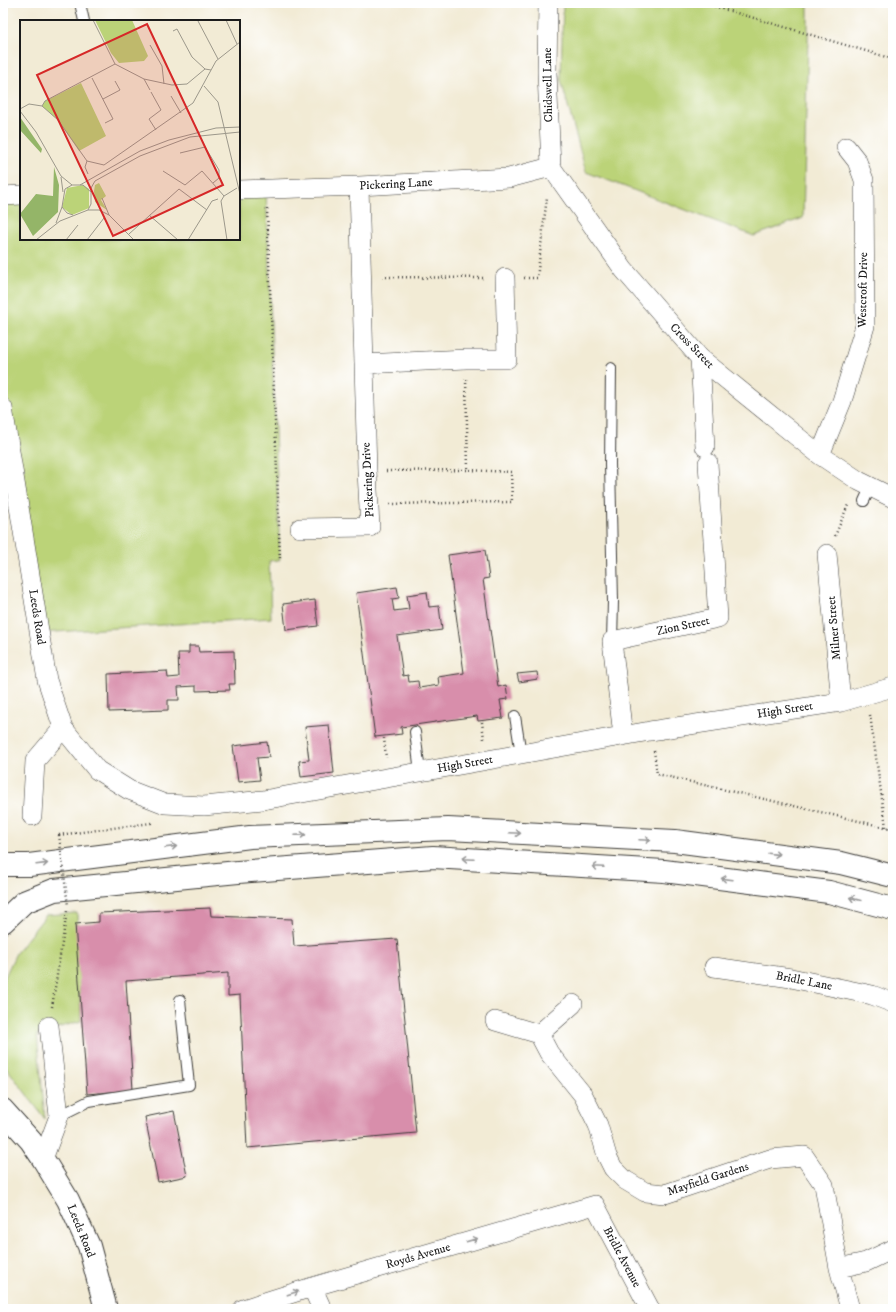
<svg xmlns="http://www.w3.org/2000/svg" width="896" height="1312" font-family="'IM FELL DW Pica',serif">
<rect width="100%" height="100%" fill="#fff"/>
<filter id="ink" filterUnits="userSpaceOnUse"><feTurbulence type="fractalNoise" baseFrequency=".025" numOctaves="2"/><feDisplacementMap in="SourceGraphic" scale="8" xChannelSelector="R" yChannelSelector="G"/><feConvolveMatrix kernelMatrix="1 2 1 2 8 2 1 2 1" color-interpolation-filters="sRGB"/></filter>
<filter id="wash" filterUnits="userSpaceOnUse"><feTurbulence type="fractalNoise" baseFrequency=".012" numOctaves="4" result="noise"/><feDisplacementMap in="SourceGraphic" scale="16" xChannelSelector="R" yChannelSelector="G"/><feGaussianBlur stdDeviation="0.9" result="paint"/><feColorMatrix in="noise" values="0 0 0 0 0 0 0 0 0 0 0 0 0 0 0 0 0 1.4 0 .05"/><feComposite in="paint" operator="in"/></filter>
<g filter="url(#wash)">
<rect width="100%" height="100%" fill="#f2ebd5"/>
<path fill="#bbd378" stroke="#6c784a" d="M563,3H808V39L803,218L754,236L586,172L561,80Z
M266,189L280,560L269,561L271,618L40,633L3,408V196L21,195V239H239V190Z
M77,913L81,1021L37,1034L45,1119L3,1063V981L16,953L46,915Z"/>
<g id="blocks">
<path fill="#d88eab" d="M485,550L489,578L483,579L498,687L506,685L508,699L500,700L503,718L478,721L477,716L401,727L402,734L375,737L356,593L397,587L399,598L392,599L394,611L409,609L407,595L427,592L429,607L439,606L442,630L397,636L403,676L408,675L409,682L418,681L419,688L439,685L438,677L464,673L448,555Z
M315,600L318,626L286,630L283,604Z
M189,646H198L199,652L234,651L235,684H229L230,690L196,691V686L178,687L179,700H168V710L109,712L108,674L167,671L168,678L179,677L178,653H189Z
M537,672L538,679L519,682L517,674Z
M329,725L334,773L301,777L299,761L309,760L305,727Z
M267,742L269,757L257,758L260,780L238,782L233,746Z
M210,908L211,916L292,919L294,946L397,939L416,1133L247,1148L240,995L228,996V973L126,981L133,1090L87,1094L75,924L99,922V913Z
M174,1111L187,1176L158,1182L145,1117Z"/>
</g>
</g>
<g filter="url(#ink)">
<use href="#blocks" fill-opacity="0" stroke="#3c3b38" stroke-width="1"/>
<g fill="none" stroke-linecap="round" stroke-linejoin="round">
<defs>
<path id="service" d="M80,3L84,21
M611,368L610,464L613,601L612,641
M864,501L870,488
M515,716L521,754
M415,732L420,772
M59,1116L89,1101L189,1085L180,1000"/>
<path id="minor" d="M548,3L547,72L551,167
M551,167L624,270L700,358L800,439L820,455L859,481L893,498
M239,190L359,186L509,178L551,167
M3,196L21,195
M700,358L705,447
M364,364L466,359H507L505,278
M3,408L47,680L63,728L97,770L129,790L165,804L204,806L263,800L650,731L841,702L893,687
M820,455L842,401L865,326L864,180L857,161L846,147
M300,528L370,527L367,471L359,186
M827,554L841,702
M623,736L612,641L718,618L708,463
M32,816L35,761L63,728
M714,967L791,978L872,995L893,1003
M495,1021L539,1034L573,1004
M539,1034L549,1053L583,1095L598,1125L607,1156L613,1168L625,1180L645,1192L665,1194L770,1159L804,1156L824,1185L839,1268L850,1309
M43,1159L59,1116L49,1026
M839,1268L866,1262L893,1249
M312,1287L322,1309
M243,1309L312,1287L595,1205L650,1309"/>
<path id="secondary" d="M3,1110L31,1141L43,1159L68,1200L89,1246L106,1309"/>
<path id="trunk" d="M3,865H29L250,837L448,829L675,841L841,863L893,876
M3,922L24,902L54,890L238,872L433,857L664,871L829,892L893,909"/>
</defs>
<use href="#service" stroke="#3c3b38" stroke-width="12"/>
<use href="#minor" stroke="#3c3b38" stroke-width="20"/>
<use href="#secondary" stroke="#3c3b38" stroke-width="24"/>
<use href="#trunk" stroke="#3c3b38" stroke-width="24"/>
<path stroke="#3c3b38" stroke-width="2.5" stroke-dasharray="1 3" stroke-linecap="butt" d="M703,3L893,59
M267,209L279,526
M382,277L485,278
M524,278H537L547,197
M466,379L468,470
M386,471L468,470L511,472L512,502L390,504
M279,533L280,560
M835,536L848,505
M870,715L886,827
M482,722L484,739
M384,738L386,758
M654,751L657,774L893,829
M59,835L151,823L152,821
M52,1007L67,911"/>
<use href="#service" stroke="#fff" stroke-width="10"/>
<use href="#minor" stroke="#fff" stroke-width="19"/>
<use href="#secondary" stroke="#fff" stroke-width="22"/>
<use href="#trunk" stroke="#fff" stroke-width="22"/>
<path stroke="#3c3b38" stroke-width="2.5" stroke-dasharray="1 3" stroke-linecap="butt" d="M59,835L68,906"/>
</g>
<defs><path id="oneway-shaft" d="M-6 0H5M1.5-3L5.5 0L1.5 3" fill="none" stroke-width="1.6" stroke-linecap="round" stroke-linejoin="round"/></defs>
<g stroke="#999">
<use href="#oneway-shaft" transform="translate(515 833) rotate(3)"/>
<use href="#oneway-shaft" transform="translate(300 835) rotate(-2)"/>
<use href="#oneway-shaft" transform="translate(645 840) rotate(3)"/>
<use href="#oneway-shaft" transform="translate(171 847) rotate(-7)"/>
<use href="#oneway-shaft" transform="translate(774 854) rotate(7)"/>
<use href="#oneway-shaft" transform="translate(468 859) rotate(-177)"/>
<use href="#oneway-shaft" transform="translate(42 864) rotate(-7)"/>
<use href="#oneway-shaft" transform="translate(598 867) rotate(-177)"/>
<use href="#oneway-shaft" transform="translate(727 879) rotate(-173)"/>
<use href="#oneway-shaft" transform="translate(855 899) rotate(-165)"/>
<use href="#oneway-shaft" transform="translate(472 1240) rotate(-16)"/>
<use href="#oneway-shaft" transform="translate(293 1293) rotate(-18)"/>
</g>
</g>
<g text-anchor="middle" dominant-baseline="central" stroke-width="3" stroke-linejoin="round" paint-order="stroke">
<g font-size="12" fill="#1c1c1c" stroke="#fff">
<text transform="translate(548 85) rotate(-91)">Chidswell Lane</text>
<text transform="translate(396 184) rotate(-3)">Pickering Lane</text>
<text transform="translate(863 290) rotate(-89)">Westcroft Drive</text>
<text transform="translate(692 346) rotate(46)">Cross Street</text>
<text transform="translate(368 480) rotate(-93)">Pickering Drive</text>
<text transform="translate(37 617) rotate(81)">Leeds Road</text>
<text transform="translate(683 626) rotate(-12)">Zion Street</text>
<text transform="translate(834 628) rotate(-95)">Milner Street</text>
<text transform="translate(785 710) rotate(-9)">High Street</text>
<text transform="translate(465 764) rotate(-10)">High Street</text>
<text transform="translate(804 981) rotate(11)">Bridle Lane</text>
<text transform="translate(708 1179) rotate(-18)">Mayfield Gardens</text>
<text transform="translate(81 1231) rotate(68)">Leeds Road</text>
<text transform="translate(418 1256) rotate(-16)">Royds Avenue</text>
<text transform="translate(622 1257) rotate(62)">Bridle Avenue</text>
</g>
</g>
<g transform="translate(20 20)">
<rect width="220" height="220" fill="#f2ebd5"/>
<path d="M75,0H112L128,36L124,41L99,43L91,33ZM61,63L86,116L59,131L38,100L22,86L25,81ZM79,163L86,176L81,180L87,190L75,182L74,171L75,165ZM63,165L69,169V188L52,195L42,187L47,168Z" fill="#bbd378"/>
<path d="M0,97L22,129L21,133L0,110ZM34,147L39,165L38,192L13,216L0,194L16,174L33,176Z" fill="#94b568"/>
<path fill="none" stroke="#9c988b" stroke-width="1" d="M73,0L95,44M206,0L217,24M178,1L198,39M153,11L157,9L172,37L185,49M130,25L142,46L144,64M95,44L124,59L152,65L167,64L185,49L191,50M72,58L93,99L85,103M124,59L130,70M184,66L198,82L220,174M131,72L141,90L129,99L136,110M151,76L161,93M83,79L100,70L95,61M22,86L25,81L95,44M0,89L9,84L22,86L38,100L67,141L84,145L173,83L196,41L220,22M0,91L16,112L41,156L52,165M160,133L185,127L199,150V158L193,163M67,141L65,147L68,154M143,151L165,165L182,151L204,176M41,157L43,172M60,165L120,131L149,120L196,108L220,107M82,178L89,195M68,190H79L89,195L114,220M53,195L47,193L42,187L45,169L52,165H63L71,172M129,195L158,220M36,203L42,187M109,214L159,169L187,190M16,220L40,201L68,190L71,184V168L75,161L120,136L170,117L220,112M46,220L58,205M67,220L84,198M168,220L192,181L198,179M207,220L201,181L204,176L217,168"/>
<path fill="#d62828" fill-opacity="0.15" stroke="#d62828" stroke-width="2" d="M127,4L203,165L93,216L17,55Z"/>
<rect width="220" height="220" fill="none" stroke="#1c1c1c" stroke-width="2"/>
</g>
<rect width="896" height="1312" fill="none" stroke="#fff" stroke-width="16"/>
</svg>
